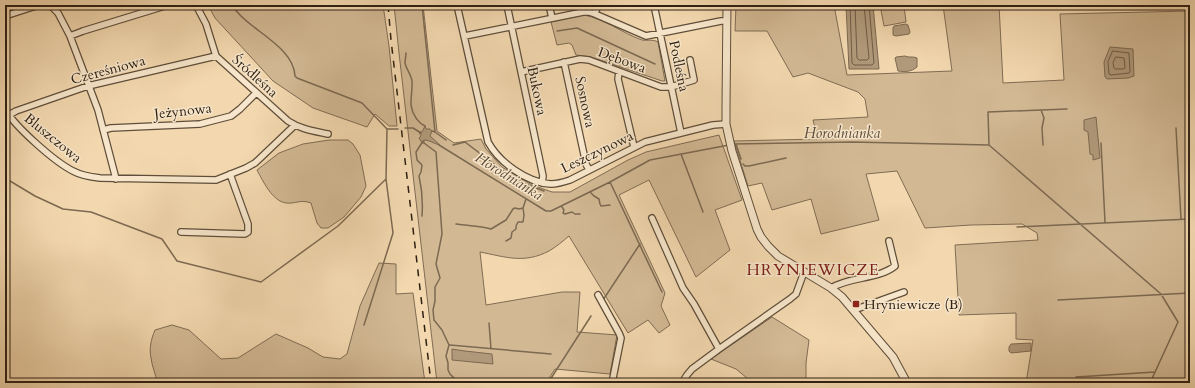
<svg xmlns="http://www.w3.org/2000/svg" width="1195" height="388" font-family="Cardo,serif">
<rect width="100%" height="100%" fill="#f3d8af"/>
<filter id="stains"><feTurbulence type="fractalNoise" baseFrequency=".005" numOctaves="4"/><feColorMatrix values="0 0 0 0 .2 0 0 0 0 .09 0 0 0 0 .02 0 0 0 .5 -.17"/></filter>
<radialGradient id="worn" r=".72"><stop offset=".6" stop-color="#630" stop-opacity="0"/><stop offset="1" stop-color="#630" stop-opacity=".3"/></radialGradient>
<path fill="#d2b994" stroke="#806c54" d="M208,5H383L389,46L397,126H389L375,114L367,127L313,108L273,81L215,18Z
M394,5H423L437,131L454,143L481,139L486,149L502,167L532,185L552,192H570L628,160L646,152L719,135L742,200L715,210L730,250L696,277L649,180L619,195L665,293L661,306L670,325L659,333L648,320L628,333L569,236C563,241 556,247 549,251C524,264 506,257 480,252L486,305L562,292H580L577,332L617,335L610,374L555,369L546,383H437L399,53Z
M736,5H834L847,75L952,71L943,5H999L1003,83L1064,80L1060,14L1190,11V383H1026L1033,340L1016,339V313L959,315L955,245L1038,240L1037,233L1022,224L971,225L925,228L897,171L866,174L879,220L821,234L811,199L772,210L762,183L748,186L734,141L818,139L813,120L868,117L865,99L858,92L808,73L793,77L767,31H735Z
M880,5H891L893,7L904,6L906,22L884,26Z
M584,15C605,19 622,33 642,40C648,41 653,39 658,42L665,81H662L591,57L576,55L572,45L569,43L557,45L551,22Z
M329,140H348L353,144L360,155L366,186L361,197L344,217L328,228H321L317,223L311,203C300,199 296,204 286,203C272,201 263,181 257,170L279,153L303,144Z
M379,263L396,264V294L413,293L425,383H157C156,374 152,367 151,358C149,349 151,339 155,330L172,325L189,330L221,359L238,358L276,334L308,348L323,357L340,359L347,354L360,306Z
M772,317L809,340L806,363V383H753L736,369L711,359Z"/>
<path fill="#b0997a" stroke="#7c6951" d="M846,5H873L879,69H849Z
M906,24L908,25L910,32L909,34L896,36L893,35V28L894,26Z
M1110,47L1133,49L1134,76L1128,78L1107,79L1105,77L1104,62Z
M905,56C909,58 913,56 917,58V67C911,72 905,72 898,71L895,58L896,57Z
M1096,117L1100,158L1093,160V155L1090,154L1088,132L1084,130V120Z
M425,126L426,129H430L432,131L430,136L440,145C434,144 430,140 424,140V143H422L419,138L421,136L419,132H422Z
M1031,343V351L1011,353L1009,351V347L1011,344Z
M452,349L465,351L492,354L493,364L452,360Z"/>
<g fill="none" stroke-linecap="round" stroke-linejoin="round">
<path stroke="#6f5c46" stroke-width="1" d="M850,5L852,63L854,65H872L874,63L869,5
M855,5L857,58L859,60H867L869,58L864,5
M1113,51L1129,53L1130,72L1129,73L1111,75L1109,74L1108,62Z
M1116,57L1124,58L1125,67L1124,69H1115L1114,68L1113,63Z"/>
<path stroke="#7c6951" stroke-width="1.5" d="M232,5C234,8 237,12 240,15C257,33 294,49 295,76L297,78L362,103L387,129H398
M422,5L435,132
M557,31L577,28L655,64
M406,53C406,56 405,60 405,63C406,69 411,74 412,81C413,95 407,105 416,118C419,122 420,124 425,126
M1041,110L1044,118L1042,128L1043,145
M405,128H413L421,133
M1176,128L1181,219
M432,131L435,132L446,140
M424,143L436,152L442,234L436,264L440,278L435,287V301L433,310L434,320L442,330L449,345L446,356L448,363V370L450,374L455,379V383
M1101,143L1105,222
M732,144L852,142L989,145L1161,294L1178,322L1150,383
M736,144L741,159
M439,145L546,211H551L610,182L650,160L729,145
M453,145L465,142L515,180L544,191
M989,145L988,112L1067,109
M681,154L703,212
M743,164L745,166H749L786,158
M5,178L35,196L63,209L91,212L162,239L177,261L261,282L338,226L386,179L387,129
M610,182L662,292
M590,192L594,196L599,199L600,204L601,206L610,205
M562,207L564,210L563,213L565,214L572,212L575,214H580
M422,216C423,202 422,189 419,176L421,172L422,165L417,160L416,152L423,141
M456,224C468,226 479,225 491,229L506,220L513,209L515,208L519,209L523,208L526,199
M1017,227L1190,219
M506,241L511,238L512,232L516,229V226L518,222H523L524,215L523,208
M603,300L640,244
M1058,300L1190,293
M614,318L623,335V341L617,373
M489,323L491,349
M364,325L393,233L386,179
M450,345L551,354
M1076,377L1155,372
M548,383L591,316"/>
<defs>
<path id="minor" d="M50,5L58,13L70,36L98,110L116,179
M196,5L206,24L216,56L288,121C300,129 314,131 328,134
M457,5L488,142C499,162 527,183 551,184C558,184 564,182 570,180L645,142L713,125L726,124
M507,5L543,176L542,183
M549,5L552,18
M654,5L681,133
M595,14L598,5
M5,16L39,5
M70,36L83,31L168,5
M465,36L583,12H589L595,14L646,36L721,21H727
M564,62L586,164L589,170
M521,72L580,59L589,60L661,87H671L694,80L690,60
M619,72L618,79L634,147
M5,109C15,127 55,162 73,171C82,176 91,177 100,178L216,180L246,168L255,163L295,125
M9,115L16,111L88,86L216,56
M103,130L111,128L200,124L231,116L240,109L256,93
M652,218L683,288L694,304L719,349
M181,232L245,234L248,232V224L230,174
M831,288C851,276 877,280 895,266L889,241
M598,295L619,333L621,338L612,383
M854,310L904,292
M682,383L687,375L692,369L719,349L790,299L796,294L804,272"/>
<path id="tertiary" d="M727,5L726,107V124L732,151L757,229L761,237L768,246L778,256L831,288L842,297L893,357L907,383"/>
</defs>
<use href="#minor" stroke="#5f4e3a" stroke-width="8"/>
<use href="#tertiary" stroke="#5f4e3a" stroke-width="9"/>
<use href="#minor" stroke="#f7e6cb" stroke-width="5.5"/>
<use href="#tertiary" stroke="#f7e6cb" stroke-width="7"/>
<path stroke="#2e2013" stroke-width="1.5" stroke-dasharray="7 7" stroke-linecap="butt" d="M388,5L391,40L431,383"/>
</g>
<rect fill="#8f2418" stroke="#f7e6cb" stroke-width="1.5" x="852" y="300" width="8" height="8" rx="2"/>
<g text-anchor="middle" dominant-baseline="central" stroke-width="3" stroke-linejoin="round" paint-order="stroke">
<g font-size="14" fill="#2e2013" stroke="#f7e6cb">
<text transform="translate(622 60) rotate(20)">Dębowa</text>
<text transform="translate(679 66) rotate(78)">Podleśna</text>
<text transform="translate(108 70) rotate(-15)">Czereśniowa</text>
<text transform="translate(255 76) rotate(42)">Śródleśna</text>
<text transform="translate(537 91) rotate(78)">Bukowa</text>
<text transform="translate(585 102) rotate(78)">Sosnowa</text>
<text transform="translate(183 111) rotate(-6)">Jeżynowa</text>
<text transform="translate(53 138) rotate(39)">Bluszczowa</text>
<text transform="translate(597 152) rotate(-26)">Leszczynowa</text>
</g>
<g font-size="14" fill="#2e2013" stroke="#f7e6cb" text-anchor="start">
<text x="864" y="304">Hryniewicze (B)</text>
</g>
<g font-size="15" font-style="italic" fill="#5c4a37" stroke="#f7e6cb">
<text x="842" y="133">Horodnianka</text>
<text transform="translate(509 176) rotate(32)">Horodnianka</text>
</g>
<g font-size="16" letter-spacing="1" fill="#7a1f14" stroke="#f7e6cb">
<text x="813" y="270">HRYNIEWICZE</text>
</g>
</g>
<rect width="1195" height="388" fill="none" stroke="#f3d8af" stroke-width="20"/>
<rect x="6" y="6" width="1183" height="376" fill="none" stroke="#2e2013" stroke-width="2"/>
<rect x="10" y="10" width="1175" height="368" fill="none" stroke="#2e2013"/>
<rect width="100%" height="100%" filter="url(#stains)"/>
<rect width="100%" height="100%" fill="url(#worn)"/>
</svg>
